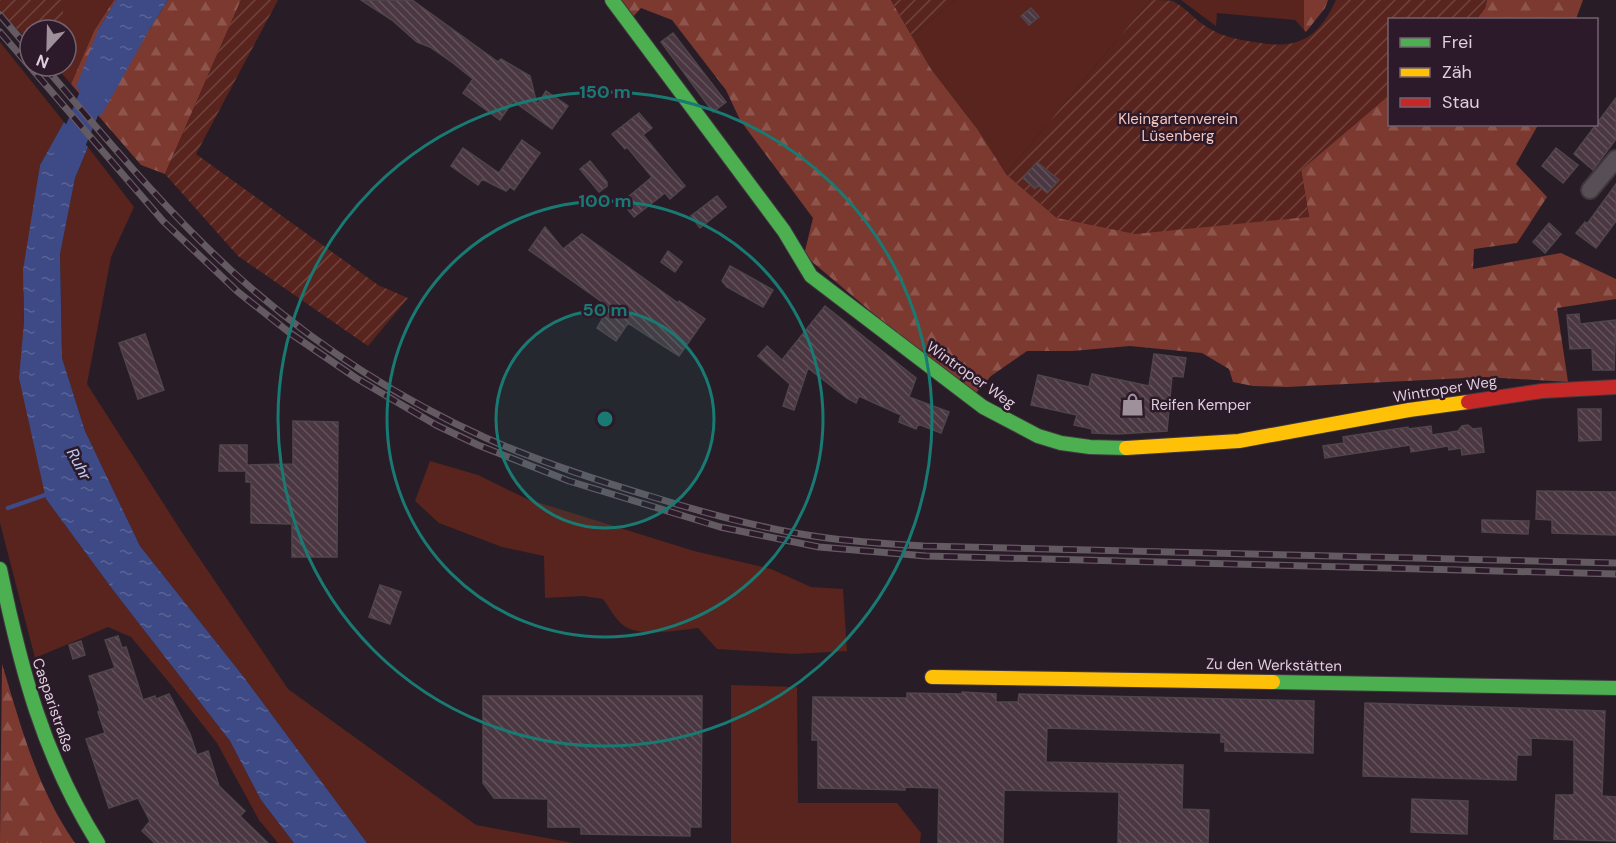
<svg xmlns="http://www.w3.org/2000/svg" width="1616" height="843" font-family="'DM Sans',sans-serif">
<defs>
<pattern id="forest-firs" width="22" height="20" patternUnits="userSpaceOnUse" patternTransform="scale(1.5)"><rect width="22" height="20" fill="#7c3930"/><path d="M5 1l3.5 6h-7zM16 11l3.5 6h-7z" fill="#8e554d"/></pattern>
<pattern id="garden-furrows" width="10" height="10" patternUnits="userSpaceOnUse" patternTransform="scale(1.5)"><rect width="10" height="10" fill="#58241d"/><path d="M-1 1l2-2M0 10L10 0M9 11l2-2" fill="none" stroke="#70433d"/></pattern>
<pattern id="water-ripples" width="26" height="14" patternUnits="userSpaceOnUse" patternTransform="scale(1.5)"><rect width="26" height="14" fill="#3e4a85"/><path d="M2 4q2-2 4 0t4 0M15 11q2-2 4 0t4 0" fill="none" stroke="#596396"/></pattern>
<pattern id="building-back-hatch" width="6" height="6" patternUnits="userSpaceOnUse" patternTransform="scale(1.5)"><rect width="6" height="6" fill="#4a3741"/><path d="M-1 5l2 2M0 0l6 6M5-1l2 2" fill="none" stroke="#64535c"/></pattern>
</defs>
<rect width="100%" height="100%" fill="#281d26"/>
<path fill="#58241d" d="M63,0H114L94,31L71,84L55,66H66L67,31L63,26Z
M955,0H1150L1006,174L978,130L931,69L912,36Z
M1181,0H1304V30L1295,20L1217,13L1216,26Z
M0,42L64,122L40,165L23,295L24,323L46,499L113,590L230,741L261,800L294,843H278L259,820L217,743L172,686L131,637L108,627L35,658L0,523Z
M88,147L134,207L111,257L87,384L185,537L288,689L476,825L574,843H367L243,676L140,546L85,431L62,358L60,253L75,178Z
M430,461L478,475L527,499L694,551L771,569L811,587L843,589L847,651L794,654L717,649L698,628C680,630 638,638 623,625C615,619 609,607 603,599L583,596L545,598L544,556L502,547L439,523L415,501Z
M731,685L797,687L798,803H897L921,833L920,843H731Z"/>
<path fill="url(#forest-firs)" d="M114,0H116L98,30H149L168,0H241L165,174L141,165L71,84L94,31Z
M619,0H891L931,69L978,130L1006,174L1057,218L1309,217L1301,170L1389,95L1390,124L1538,125L1516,164L1547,197L1517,243L1474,249L1473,269L1561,253L1616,279V299L1557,308L1568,382L1485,377L1287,387L1253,386L1233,382L1229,369L1202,353L1130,346L1072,351H1027L991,376L975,394L939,369L804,255L813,218L740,120L726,90L672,20L641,8L633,17Z
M1304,0H1328L1325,8L1306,32L1304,30Z
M1487,0H1583L1576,19L1476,20L1485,8Z
M2,664C21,726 37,789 75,843H0Z"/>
<path fill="url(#garden-furrows)" d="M0,0H63V26L60,30H30V42L0,12Z
M241,0H278L196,154L378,285L408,298L368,346L238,256L165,174Z
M891,0H955L912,36Z
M1150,0C1156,0 1167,0 1173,1C1186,8 1197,22 1210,29C1224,37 1239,40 1255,42C1296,50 1318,40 1336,0H1487L1485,8L1476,19L1390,20L1389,95L1301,170L1309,217L1135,234L1057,218L1006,174Z"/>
<path fill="url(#water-ripples)" d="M116,0H168L149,30L101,116L76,87L98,30Z
M64,122L88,147L75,178L60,254L62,358L85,431L140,546L243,676L367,843H294L261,800L230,741L113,590L46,499L19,378L24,323L23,270L40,165Z"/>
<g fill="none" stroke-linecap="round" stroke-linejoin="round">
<path stroke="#3e4a85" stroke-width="4.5" d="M8,508L48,494"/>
<path stroke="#3e4a85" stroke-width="26" d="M63,166L102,72"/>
</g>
<path fill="url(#building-back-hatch)" stroke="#50454b" stroke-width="1.5" d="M361,0H412L498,62L501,59L530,76L537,105L546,91L568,106L552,129L513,101L500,120L463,93L473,79L453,63L430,47L417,42L392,20Z
M1031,8L1039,17L1029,25L1021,16Z
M673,33L726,102L713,112L661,42Z
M1616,98V139L1593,170L1574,154Z
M639,113L652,128L643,135L685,186L670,199L665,193L634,217L622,202L652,177L627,147L625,149L612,134Z
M522,140L540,153L514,190L510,187L506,191L482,179L478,185L451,166L463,148L499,173Z
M1556,148L1578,165L1563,183L1542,166Z
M590,161L607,182V186L599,192L580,169Z
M1037,162L1059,180L1047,193L1038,185L1035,189L1023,178Z
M1616,184V221L1596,248L1576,233L1585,222L1587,224Z
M717,196L726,207L700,228L691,216Z
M1549,223L1561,234L1545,253L1533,242Z
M545,227L563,249L582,234L678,303L679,301L705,319L679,356L628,323L616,341L597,328L609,307L529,250Z
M668,251L682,262L675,272L661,262Z
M730,266L773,290L763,307L727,287L722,281Z
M825,306L916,378L909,397L949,412L941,433L918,424L916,429L899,422L901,415L859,396L856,403L847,398L808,368L794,410L783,406L790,384L758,356L767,346L782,360Z
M1579,314L1580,324L1616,320L1614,370H1593L1592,348L1570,349L1567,315Z
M145,334L164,390L138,399L119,343Z
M1154,354L1186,358L1183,377L1172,376L1167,431L1118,434L1092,433V429L1074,425L1077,415L1031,405L1038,375L1089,387L1092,374L1149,386Z
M1578,409H1601V440L1579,441Z
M293,421L338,422L337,557H292V524L251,523V482H246V471H219L220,445H247V465L293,464Z
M1468,425L1473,429L1481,428L1484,452L1462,455L1461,448L1449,450L1448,446L1411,452L1410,445L1325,458L1323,446L1344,443L1343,437L1408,427V429L1431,426L1432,435L1458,431L1462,426Z
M1537,491L1616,492V535L1552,533V520L1536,519Z
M1482,520L1529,521L1528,534L1482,532Z
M380,585L401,592L390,624L369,617Z
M118,636L122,648L126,647L143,700L155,696L156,699L169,694L190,734L197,755L208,751L219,786L245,811L240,816L268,843H155L142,831L150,821L138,798L109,808L86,739L105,733L98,712L100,711L89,676L115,668L105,640Z
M81,641L85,655L73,659L69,645Z
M962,692L996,694V702H1018L1019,694L1314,701L1313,753L1225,751V742H1221V733L1047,728L1046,762L1183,765L1182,809L1209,810L1208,843H1118L1119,792L1004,790L1003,843H938L939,788L905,787V790L818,788V740H812L813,697L907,698V693L962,694Z
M483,696H702L701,827H690V836L581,834V827H548V799L494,798L483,783Z
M1365,703L1605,711L1602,796L1616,797V841L1554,839L1556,795H1574V740L1531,738V755H1517L1516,780L1363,776Z
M1412,799L1468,801L1467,834L1411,832Z"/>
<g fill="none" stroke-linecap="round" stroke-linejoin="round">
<defs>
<path id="street" d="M1590,190L1616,159"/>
<path id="fast" d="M612,0L784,231L811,276L983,407L1038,436L1061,443L1090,447L1126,448
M0,569C21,670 43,755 98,843
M1273,682L1616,688"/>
<path id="slow" d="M1126,448L1239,441L1409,410L1468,402
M932,677L1273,682"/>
<path id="jam" d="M1468,402L1542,391L1616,387"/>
</defs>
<use href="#street" stroke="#413840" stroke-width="20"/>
<use href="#fast" stroke="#413840" stroke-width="16"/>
<use href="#slow" stroke="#413840" stroke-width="16"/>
<use href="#jam" stroke="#413840" stroke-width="16"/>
<use href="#street" stroke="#574e56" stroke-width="16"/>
<use href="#fast" stroke="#4caf50" stroke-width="14"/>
<use href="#slow" stroke="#ffc107" stroke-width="14"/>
<use href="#jam" stroke="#c62828" stroke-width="14"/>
<defs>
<path id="rail" d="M0,15L30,50
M0,32L163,221L238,292L290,333L356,378L436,425L478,445L569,481L720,527L819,547L926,556L1616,574
M44,66C105,137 164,209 234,273C308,340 395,397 486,438C540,462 596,480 653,497C708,514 763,529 820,537C854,542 889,544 924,546L1616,563"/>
</defs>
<use href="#rail" stroke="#645a62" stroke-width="7"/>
<use href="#rail" stroke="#2c1929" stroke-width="4.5" stroke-dasharray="14" stroke-linecap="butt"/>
</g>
<circle cx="605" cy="419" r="109" fill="#197a73" fill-opacity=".12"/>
<g fill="none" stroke="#197a73" stroke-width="3">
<circle cx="605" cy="419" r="109"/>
<circle cx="605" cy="419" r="218"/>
<circle cx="605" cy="419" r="327"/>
</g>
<defs>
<symbol id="shop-bare" viewBox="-9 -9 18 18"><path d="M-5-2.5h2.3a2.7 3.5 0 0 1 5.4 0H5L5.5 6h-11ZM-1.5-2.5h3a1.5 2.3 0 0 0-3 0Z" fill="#9e919c" stroke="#2c1929" stroke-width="2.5" paint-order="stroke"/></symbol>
</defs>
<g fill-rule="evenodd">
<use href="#shop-bare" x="1116" y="388" width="33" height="33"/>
</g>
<g text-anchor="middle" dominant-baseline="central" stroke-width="5" stroke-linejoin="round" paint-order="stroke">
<g font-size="15" fill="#f3c5bc" stroke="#2c1929">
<text x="1178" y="119">Kleingartenverein<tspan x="1178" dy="17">Lüsenberg</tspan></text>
</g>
<g font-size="15" fill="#ddd0db" stroke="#2c1929">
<text transform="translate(971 375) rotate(35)">Wintroper Weg</text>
<text transform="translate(1445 389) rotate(-9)">Wintroper Weg</text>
<text transform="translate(1274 665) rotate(1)">Zu den Werkstätten</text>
<text transform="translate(53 705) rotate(71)">Casparistraße</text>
</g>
<g font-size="15" fill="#ddd0db" stroke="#2c1929" text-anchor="start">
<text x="1151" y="405">Reifen Kemper</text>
</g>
<g font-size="16" font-style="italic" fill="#c0cbf1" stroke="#2c1929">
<text transform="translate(79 464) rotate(62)">Ruhr</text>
</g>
</g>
<circle cx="605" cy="419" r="9" fill="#197a73" stroke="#2c1929" stroke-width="3"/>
<g font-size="18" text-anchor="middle" font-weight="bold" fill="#197a73" stroke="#2c1929" stroke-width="5" stroke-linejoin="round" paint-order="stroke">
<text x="605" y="98">150 m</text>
<text x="605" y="207">100 m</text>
<text x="605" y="316">50 m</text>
</g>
<rect x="1388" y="18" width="210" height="108" fill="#2c1929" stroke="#736270" stroke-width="1.5"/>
<rect x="1400" y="38" width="30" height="9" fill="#4caf50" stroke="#736270" stroke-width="1.5"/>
<text x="1442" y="48" font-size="18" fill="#ddd0db">Frei</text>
<rect x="1400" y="68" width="30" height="9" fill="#ffc107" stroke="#736270" stroke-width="1.5"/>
<text x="1442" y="78" font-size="18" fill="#ddd0db">Zäh</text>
<rect x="1400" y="98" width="30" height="9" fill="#c62828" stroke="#736270" stroke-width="1.5"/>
<text x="1442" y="108" font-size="18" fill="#ddd0db">Stau</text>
<g transform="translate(48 48) rotate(202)"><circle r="28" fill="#2c1929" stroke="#736270" stroke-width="1.5"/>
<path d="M0-4.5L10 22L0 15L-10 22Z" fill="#9e919c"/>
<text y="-9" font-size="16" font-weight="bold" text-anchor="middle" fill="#ddd0db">N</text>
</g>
</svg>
